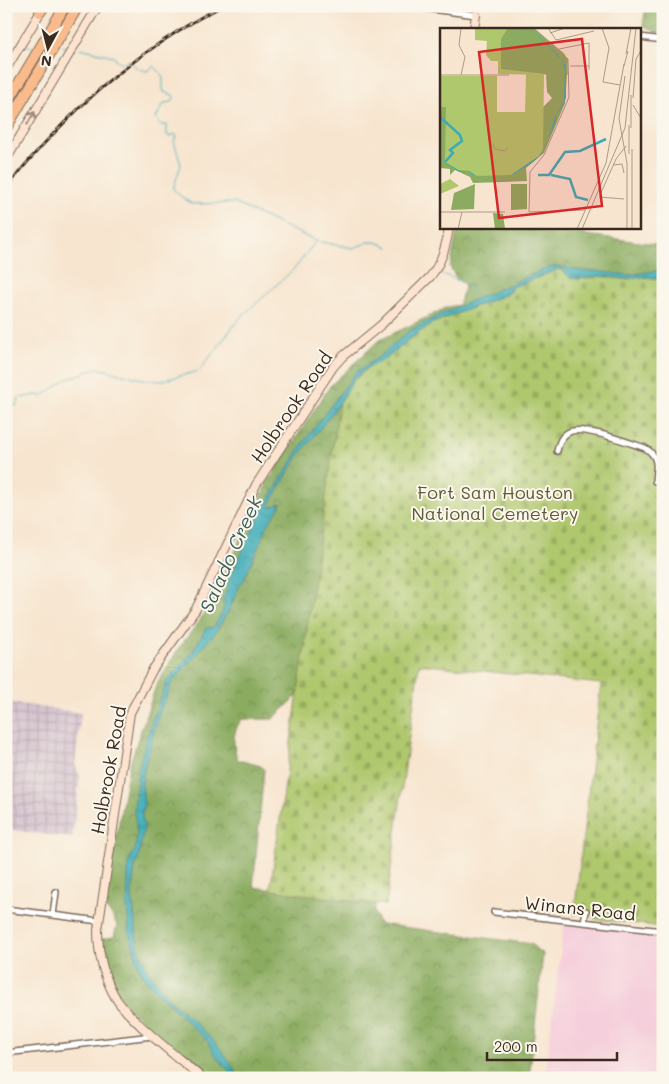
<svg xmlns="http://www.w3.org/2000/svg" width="669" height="1084" font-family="Mali,sans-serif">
<defs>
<pattern id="industrial-grid" width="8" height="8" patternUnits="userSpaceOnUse" patternTransform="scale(1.25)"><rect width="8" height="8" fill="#d1bdcc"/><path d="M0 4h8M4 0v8" fill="none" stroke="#ab9aa5"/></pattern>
<pattern id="forest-crowns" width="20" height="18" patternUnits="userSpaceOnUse" patternTransform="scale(1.25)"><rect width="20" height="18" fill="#8bac60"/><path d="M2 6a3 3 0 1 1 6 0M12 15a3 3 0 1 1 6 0" fill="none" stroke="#738c4f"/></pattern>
<pattern id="cemetery-stones" width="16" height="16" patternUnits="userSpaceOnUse" patternTransform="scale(1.25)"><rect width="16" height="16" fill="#afc76d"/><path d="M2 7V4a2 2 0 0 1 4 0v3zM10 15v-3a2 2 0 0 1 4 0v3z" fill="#97ab5e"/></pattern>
<pattern id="water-ripples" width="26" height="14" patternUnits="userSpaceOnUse" patternTransform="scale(1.25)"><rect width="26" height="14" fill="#3bacb7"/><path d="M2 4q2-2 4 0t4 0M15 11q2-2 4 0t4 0" fill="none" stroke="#338c94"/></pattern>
</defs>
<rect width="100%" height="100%" fill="#fbf7ec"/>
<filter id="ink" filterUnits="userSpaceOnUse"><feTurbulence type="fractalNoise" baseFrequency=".02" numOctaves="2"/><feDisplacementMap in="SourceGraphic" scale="10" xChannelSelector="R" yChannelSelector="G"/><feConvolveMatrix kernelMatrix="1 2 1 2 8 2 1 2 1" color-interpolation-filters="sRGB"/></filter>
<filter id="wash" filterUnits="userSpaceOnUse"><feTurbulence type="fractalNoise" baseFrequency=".0096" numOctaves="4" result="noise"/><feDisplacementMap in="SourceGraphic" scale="20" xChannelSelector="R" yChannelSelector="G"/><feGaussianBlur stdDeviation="1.12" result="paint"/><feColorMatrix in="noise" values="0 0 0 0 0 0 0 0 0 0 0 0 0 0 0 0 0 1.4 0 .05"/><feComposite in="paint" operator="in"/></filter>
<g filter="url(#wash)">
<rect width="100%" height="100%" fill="#f7e5cf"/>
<path fill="#f5cfdb" d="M564,924L663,935V1078H545Z"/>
<path fill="url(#industrial-grid)" d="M6,702L81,713L75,764L80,776L72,838L6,829Z"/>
<path fill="url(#forest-crowns)" stroke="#636b3f" d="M646,6H663V33L655,32L643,25Z
M458,228H532L663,245V429L348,647L273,719H242C232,733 232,744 238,760L261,766L264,770L253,887L375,904L374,912L379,924L532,944L536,949L543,954L529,1078H208L129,1009L115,990L105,962L102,939L114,937L117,925L111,914L104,907L129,766L156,686L177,651L202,617L243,534L267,483L330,386L378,341L448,307L459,305L465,285L457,279L450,267Z"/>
<path fill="url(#cemetery-stones)" stroke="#757846" d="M559,269L578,279L600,276L624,279L647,277L663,279V927L595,919L589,912L583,911L574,915L601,684L419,664L386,905L270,890L339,404L353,381L368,367L386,359L408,340L433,323L509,293L513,286L521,284Z"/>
<path fill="url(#water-ripples)" stroke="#3b6b6a" d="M557,266C566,267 585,273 594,271L629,275L654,271L663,272V279L647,277L625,279L600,276L578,279L570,278L562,269H559L521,284L513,286L507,294L433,323L408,340L386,359L368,367L353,381L339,404L297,458L269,506L271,507L281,503V505L269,523L243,582L239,585L231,607L215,633L172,683L160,711L145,764L142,782L144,804L142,814L144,828L138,861L135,867L132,894L138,946L146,968L166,996L199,1026L220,1048L240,1078H232L230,1072L215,1055L208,1042L148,983L139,968L129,931L127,905L128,871L131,855L135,850L137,833L134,811L138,770L150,727L167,681L191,654L206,628L214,627C219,618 226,609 224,599H222L227,590L228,581L260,514L303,443L356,372L379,357L409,331L443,313L548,268Z"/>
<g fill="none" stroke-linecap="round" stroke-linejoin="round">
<path stroke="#3bacb7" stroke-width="1" d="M27,46L32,47
M63,47H70
M80,48L113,56L116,60L122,63L129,60C134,67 139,70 148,71L154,66C158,70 163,75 163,80C163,85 162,87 164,92L173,95L174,98L172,102L164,103L156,118L160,125H167V135L170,137L174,134L177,136L174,141L181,165L173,189L183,198L192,204L234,203L316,241
M13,49L16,45
M438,272C453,279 472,283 479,299
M6,408L17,405L19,398L36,395L42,396L65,380L97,368L147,380L160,381L199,371L239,319L295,268L316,241L353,248L369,242H376L389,247"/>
</g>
</g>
<g filter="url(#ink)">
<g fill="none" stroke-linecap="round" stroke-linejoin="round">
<defs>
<path id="street" d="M408,6L476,15
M640,37L663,40
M6,52L14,57
M557,451C559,443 561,436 569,432C582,425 630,443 645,448C659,456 657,467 655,481
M6,909L99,921
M494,912L663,931
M53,915L56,892
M584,922L586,911
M6,1053L152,1036"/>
<path id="secondary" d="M474,29L476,15
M6,69L43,8
M6,160L98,6
M202,1078C181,1060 160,1044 140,1025C132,1017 123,1009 117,1000C104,979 98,954 98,930L130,713L153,669L196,609L256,485L333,367L342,357L381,325L430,277C442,262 446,246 449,228"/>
<path id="highway" d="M40,12L44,6
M6,105L65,6
M6,128L78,6"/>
</defs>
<use href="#street" stroke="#7d6b5c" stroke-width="8"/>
<use href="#secondary" stroke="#7d6b5c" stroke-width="10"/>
<use href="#highway" stroke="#7d6b5c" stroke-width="12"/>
<use href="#street" stroke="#fff" stroke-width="5"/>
<use href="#secondary" stroke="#fde4d1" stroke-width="8"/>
<use href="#highway" stroke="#fabb8c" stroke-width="10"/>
<defs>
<path id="rail" d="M6,190C22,166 43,144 63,124C110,76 162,37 222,6"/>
</defs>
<use href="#rail" stroke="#3b2a1e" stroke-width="3"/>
<use href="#rail" stroke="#fbf7ec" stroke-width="1" stroke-dasharray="4" stroke-linecap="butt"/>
</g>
<defs><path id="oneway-shaft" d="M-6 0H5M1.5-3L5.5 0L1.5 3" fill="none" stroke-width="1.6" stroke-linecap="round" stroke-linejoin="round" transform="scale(1.25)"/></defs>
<use stroke="#9c8778" href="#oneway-shaft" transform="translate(31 118) rotate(-59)"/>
</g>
<g text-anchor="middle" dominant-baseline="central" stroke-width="4" stroke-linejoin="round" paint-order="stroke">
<g font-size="18" fill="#3b2a1e" stroke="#fbf7ec">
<text transform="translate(291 407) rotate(-56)">Holbrook Road</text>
<text transform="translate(108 770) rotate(-80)">Holbrook Road</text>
<text transform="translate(580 908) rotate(6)">Winans Road</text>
</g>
<g font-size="18" fill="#5e5936" stroke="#fbf7ec">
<text x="495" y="492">Fort Sam Houston<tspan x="495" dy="21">National Cemetery</tspan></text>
</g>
<g font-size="19" font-style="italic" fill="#3b5e5b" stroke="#fbf7ec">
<text transform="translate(230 554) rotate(-66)">Salado Creek</text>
</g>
</g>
<g transform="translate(440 28)">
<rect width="201" height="201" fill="#f7e5cf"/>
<path d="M35,0H94L125,26L129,47L58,46V33H51L46,27L47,13L35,12ZM10,151L19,158L0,166V156Z" fill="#afc76d"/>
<path d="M68,0H93L123,25L128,32L125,75L104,125L86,140L87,153L33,155L30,149L15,142L10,147V141L0,140V79H6V91L97,85L112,70L107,64L106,46L61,41V11ZM35,156L34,181L11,182L14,165ZM71,156H87V181L71,182ZM53,185L63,186L65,201H55Z" fill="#8bac60"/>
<path d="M86,46H104L103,122L99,128L71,147L36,148L29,143L18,142L5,134L6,79H0V48H57V84H85Z" fill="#afc76d"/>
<path d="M90,0L120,29L125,37L126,46V69L124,76L116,88V93L107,115L100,127L93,134L72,147L35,148L31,146L29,143L21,144L18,143L0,131L20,143H29L36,148L71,147L99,128L108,113L115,89L124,74L125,43L122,32Z" fill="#3bacb7"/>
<path fill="none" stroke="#3bacb7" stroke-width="2.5" d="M0,89L20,107L22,113L10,122L13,125L5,134M98,147H109L125,124L140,123L166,111M111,147L130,151L136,169L148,172"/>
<path fill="none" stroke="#ac9a88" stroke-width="1" d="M94,0L128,31L129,69L104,127L90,144L89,184L145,182M108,0L116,12L154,3M162,0L169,20L163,54L180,57M110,5L125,0M119,21L149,15V42M186,26L191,0M130,38H149M184,38L188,23M0,47H69M21,47L25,29L19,17L21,0M185,48L179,91L187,135V201M191,67V100M193,70L196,31L202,21M193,77L202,92M53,116L55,121L65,123L68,119M189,126V97M173,137L182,136L184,145M160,167L176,131L186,118M159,169L184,171M0,184H65M18,201L22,184M137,201L166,135L184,36M142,201L185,100L196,0M192,201V121"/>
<path fill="#d62828" fill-opacity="0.15" stroke="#d62828" stroke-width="2.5" d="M142,11L162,178L59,190L39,24Z"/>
<rect width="201" height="201" fill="none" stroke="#3b2a1e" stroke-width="2.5"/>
</g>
<rect width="669" height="1084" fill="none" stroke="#fbf7ec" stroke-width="25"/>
<g transform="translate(48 48) rotate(187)" stroke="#fbf7ec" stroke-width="4" paint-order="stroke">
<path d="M0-4L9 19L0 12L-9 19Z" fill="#3b2a1e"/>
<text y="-8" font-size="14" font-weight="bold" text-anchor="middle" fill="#3b2a1e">N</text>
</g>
<path d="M487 1052v8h130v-8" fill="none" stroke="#3b2a1e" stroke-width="2.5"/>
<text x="494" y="1052" font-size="15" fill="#3b2a1e" stroke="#fbf7ec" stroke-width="4" paint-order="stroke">200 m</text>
</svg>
